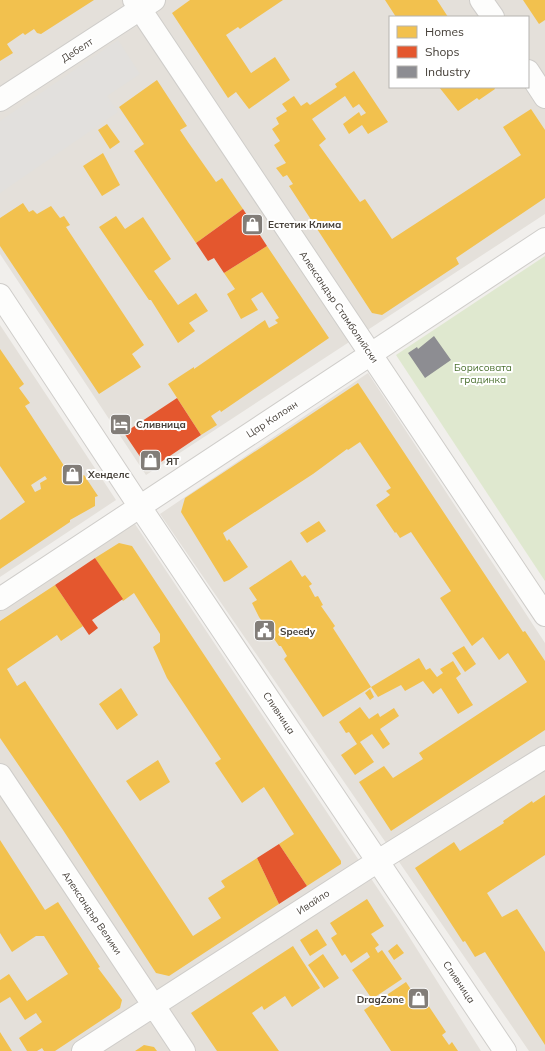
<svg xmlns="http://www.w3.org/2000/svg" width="545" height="1051" font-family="Mulish,sans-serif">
<rect width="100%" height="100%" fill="#f1efec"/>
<path fill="#e4e0da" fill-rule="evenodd" d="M0,0H545V214L146,475L0,254ZM390,17H528V87H390Z
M0,325L116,500L0,577Z
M368,373L545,643V1051H529L160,514Z
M133,521L398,919L481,1051H0V610Z"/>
<path fill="#dfe8cf" d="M545,256V581L396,355Z"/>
<path fill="#e2e0dd" d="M118,40L140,74L107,96L118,112L0,193V121Z"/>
<path fill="#f2c14e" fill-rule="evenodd" d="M0,0H94L41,34L37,33L34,29L25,35L23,33L7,44L13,53L0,61Z
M190,0H283L240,29L238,27L226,35L251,73L275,57L290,80L249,109L236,92L228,98L172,13Z
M385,0H437L448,17H396Z
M523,0H545V20L539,24Z
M354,71L388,122L368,134L362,125L349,134L343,124L359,112L361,116L366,113L359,104L353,108L345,96L312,119L326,139L319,145L360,202L365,199L392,239L521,155L503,127L531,109L545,130V198L456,258L459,264L382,315L372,313L289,186L293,184L287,175L283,177L276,168L286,163L274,145L280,141L272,129L279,124L276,118L287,111L282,104L294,96L301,106L307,102L310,105L337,87L335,84Z
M157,80L187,126L180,130L188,142L216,182L222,178L243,209L196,243L134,151L144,144L119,107Z
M439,87H494L495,89L479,100L477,98L458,111Z
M107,124L120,142L110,149L98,130Z
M103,153L120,185L102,196L83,166Z
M23,203L29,212L33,210L37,214L51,206L60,218L64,216L70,225L66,227L144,345L132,354L141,367L99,394L0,246V218Z
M116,216L125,229L143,217L171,259L154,271L178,305L196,293L208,311L189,323L195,331L178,343L151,300H149L99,227Z
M267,246L329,338L221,412L220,410L211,416L217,425L201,435L168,384L194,367V369L265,320L269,328L278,323L275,320L279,318L262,292L251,299L258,310L241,319L227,294L235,289L224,273Z
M0,349L24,384L19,388L30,403L25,406L74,481L84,475L98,496L95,497V506L70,520V522L0,569V520L25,502L0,466ZM45,476L47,479L40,483L41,489L35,492L31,485Z
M358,383L523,632L525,631L545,661V730L391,831L359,782L384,766L393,778L423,759L419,753L527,682L508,653L499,660L483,637L472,646L440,598L451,591L411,532L400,538L396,532L395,533L376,505L390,495L386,491L391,488L360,442L348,450L347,449L313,474L223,533L227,541L229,539L248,567L229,580L224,582L181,512L185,498Z
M319,521L326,531L307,543L300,533Z
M119,543L132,546L341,861V864L307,886L279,844L294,834L264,787L242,803L215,763L221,759L167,678L153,647L160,642V634L134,593L123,601L95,558Z
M291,560L302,577L305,575L312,584L309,586L315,597L318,596L323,605L321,606L335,626L333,628L371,687L323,717L284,659L287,656L281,646H279L259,617L252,603L257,600L249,588Z
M55,585L83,626L61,641L57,635L7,669L17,686L25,681L193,936L221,918L208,898L225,887L221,881L257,858L279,904L169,976L156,973L63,830L0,738V621Z
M464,646L476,664L465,672L452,653Z
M419,658L426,670L430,668L437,677L443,673L440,669L453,661L461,674L456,678L473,705L458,714L441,688L433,694L423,681L405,691L401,685L378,697L371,687Z
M121,688L138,715L117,730L99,704Z
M370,689L374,697L370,700L365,693Z
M360,707L369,719L378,713L380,717L394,708L399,716L380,729L390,744L383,749L372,734L360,742L374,762L355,775L341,755L357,744L349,732L346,733L339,722Z
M158,760L170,782L140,801L126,781Z
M545,795V855L487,893L502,917L517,909L545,952V1045L485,952L475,957L465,941L463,942L415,868L454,842L460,851L504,823L503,821L532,801L533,803Z
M0,840L45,910L58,902L100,967L98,968L122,1000L120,1008L55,1051H44L42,1048L37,1051H27L19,1038L42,1022L36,1013L25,1020L10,997L0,1003V980L9,974L27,1001L68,974L44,936H36L12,952L0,933Z
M367,899L384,926L371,934L379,945L375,948L378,953L382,950L402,979L372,999L352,970L370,957L367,952L351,963L345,954L342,956L331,938L337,934L330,923Z
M317,929L327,945L310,956L300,940Z
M397,944L404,953L394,960L388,951Z
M293,946L320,988L292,1007L285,996L264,1010L262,1006L252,1013L279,1051H217L191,1013Z
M323,954L339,978L324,988L308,965Z
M406,982L423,1008L428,1005L446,1032L442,1035L449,1045L452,1042L458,1051H391L364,1010Z
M0,1032L12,1051H0Z
M144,1045L154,1047L157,1051H135Z"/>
<path fill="#e4572e" d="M243,209L267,246L224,273L214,258L208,261L196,243Z
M177,398L201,435L155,466L145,464L124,433Z
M95,558L123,599L92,620L98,628L89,635L55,585Z
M279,844L307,886L279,904L257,858Z"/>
<path fill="#8d8d92" d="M434,336L451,360L425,378L408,353L417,347L418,349Z"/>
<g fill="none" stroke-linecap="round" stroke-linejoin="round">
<defs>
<path id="minor" d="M134,0L545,615
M481,0L493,17
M528,71L545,97
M0,100L154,0
M0,295L140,507L505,1051
M0,599L545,239
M0,775L184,1051
M83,1051L378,861L545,757"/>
</defs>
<use href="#minor" stroke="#cfcdca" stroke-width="24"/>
<use href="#minor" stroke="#fdfdfc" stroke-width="22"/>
</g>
<defs>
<symbol id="shop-square" viewBox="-11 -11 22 22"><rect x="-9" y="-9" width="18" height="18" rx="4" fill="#827d78" stroke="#fff"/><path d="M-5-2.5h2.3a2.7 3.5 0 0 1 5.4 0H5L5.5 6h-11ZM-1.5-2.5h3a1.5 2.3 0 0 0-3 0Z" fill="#fff"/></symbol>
<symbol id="hotel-square" viewBox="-11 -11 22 22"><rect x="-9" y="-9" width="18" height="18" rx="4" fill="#827d78" stroke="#fff"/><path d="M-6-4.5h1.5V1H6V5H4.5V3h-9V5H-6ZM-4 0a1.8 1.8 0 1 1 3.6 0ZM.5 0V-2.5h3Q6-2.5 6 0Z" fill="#fff"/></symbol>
<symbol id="civic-square" viewBox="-11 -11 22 22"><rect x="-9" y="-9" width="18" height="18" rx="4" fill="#827d78" stroke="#fff"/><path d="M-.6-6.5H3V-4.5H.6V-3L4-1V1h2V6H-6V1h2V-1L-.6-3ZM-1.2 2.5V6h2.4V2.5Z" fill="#fff"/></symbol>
</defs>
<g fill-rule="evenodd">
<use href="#shop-square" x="240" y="212" width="25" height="25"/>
<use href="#hotel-square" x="108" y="412" width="25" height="25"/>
<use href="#shop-square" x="138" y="448" width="25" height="25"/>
<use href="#shop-square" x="60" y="462" width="25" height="25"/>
<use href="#civic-square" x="252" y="618" width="25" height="25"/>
<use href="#shop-square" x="406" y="986" width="25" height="25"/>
</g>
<g text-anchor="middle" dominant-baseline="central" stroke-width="4" stroke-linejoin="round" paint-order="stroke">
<g font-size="10" fill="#464039" stroke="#fff">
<text transform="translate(77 50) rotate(-33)">Дебелт</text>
<text transform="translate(339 307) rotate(56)">Александър Стамболийски</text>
<text transform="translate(272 419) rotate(-33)">Цар Калоян</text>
<text transform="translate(279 713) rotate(56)">Сливница</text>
<text transform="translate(313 902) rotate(-33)">Ивайло</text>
<text transform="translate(92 913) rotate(56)">Александър Велики</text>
<text transform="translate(459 982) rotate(56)">Сливница</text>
</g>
<g font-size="10" font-weight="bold" fill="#464039" stroke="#fff" text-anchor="start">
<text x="268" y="224">Естетик Клима</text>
<text x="136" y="424">Сливница</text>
<text x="166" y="461">ЯТ</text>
<text x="88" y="474">Хенделс</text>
<text x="280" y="631">Speedy</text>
<text x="404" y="999" text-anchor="end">DragZone</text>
</g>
<g font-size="10" fill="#4d7232" stroke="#fff">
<text x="483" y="367">Борисовата<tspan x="483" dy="12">градинка</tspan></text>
</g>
</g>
<rect x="389" y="16" width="140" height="72" fill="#ffffff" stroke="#b5b3b0"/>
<rect x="397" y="26" width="20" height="12" fill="#f2c14e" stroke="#b5b3b0"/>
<text x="425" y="36" font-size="12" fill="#464039">Homes</text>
<rect x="397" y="46" width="20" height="12" fill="#e4572e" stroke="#b5b3b0"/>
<text x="425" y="56" font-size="12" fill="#464039">Shops</text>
<rect x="397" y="66" width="20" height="12" fill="#8d8d92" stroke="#b5b3b0"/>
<text x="425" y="76" font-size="12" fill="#464039">Industry</text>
</svg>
